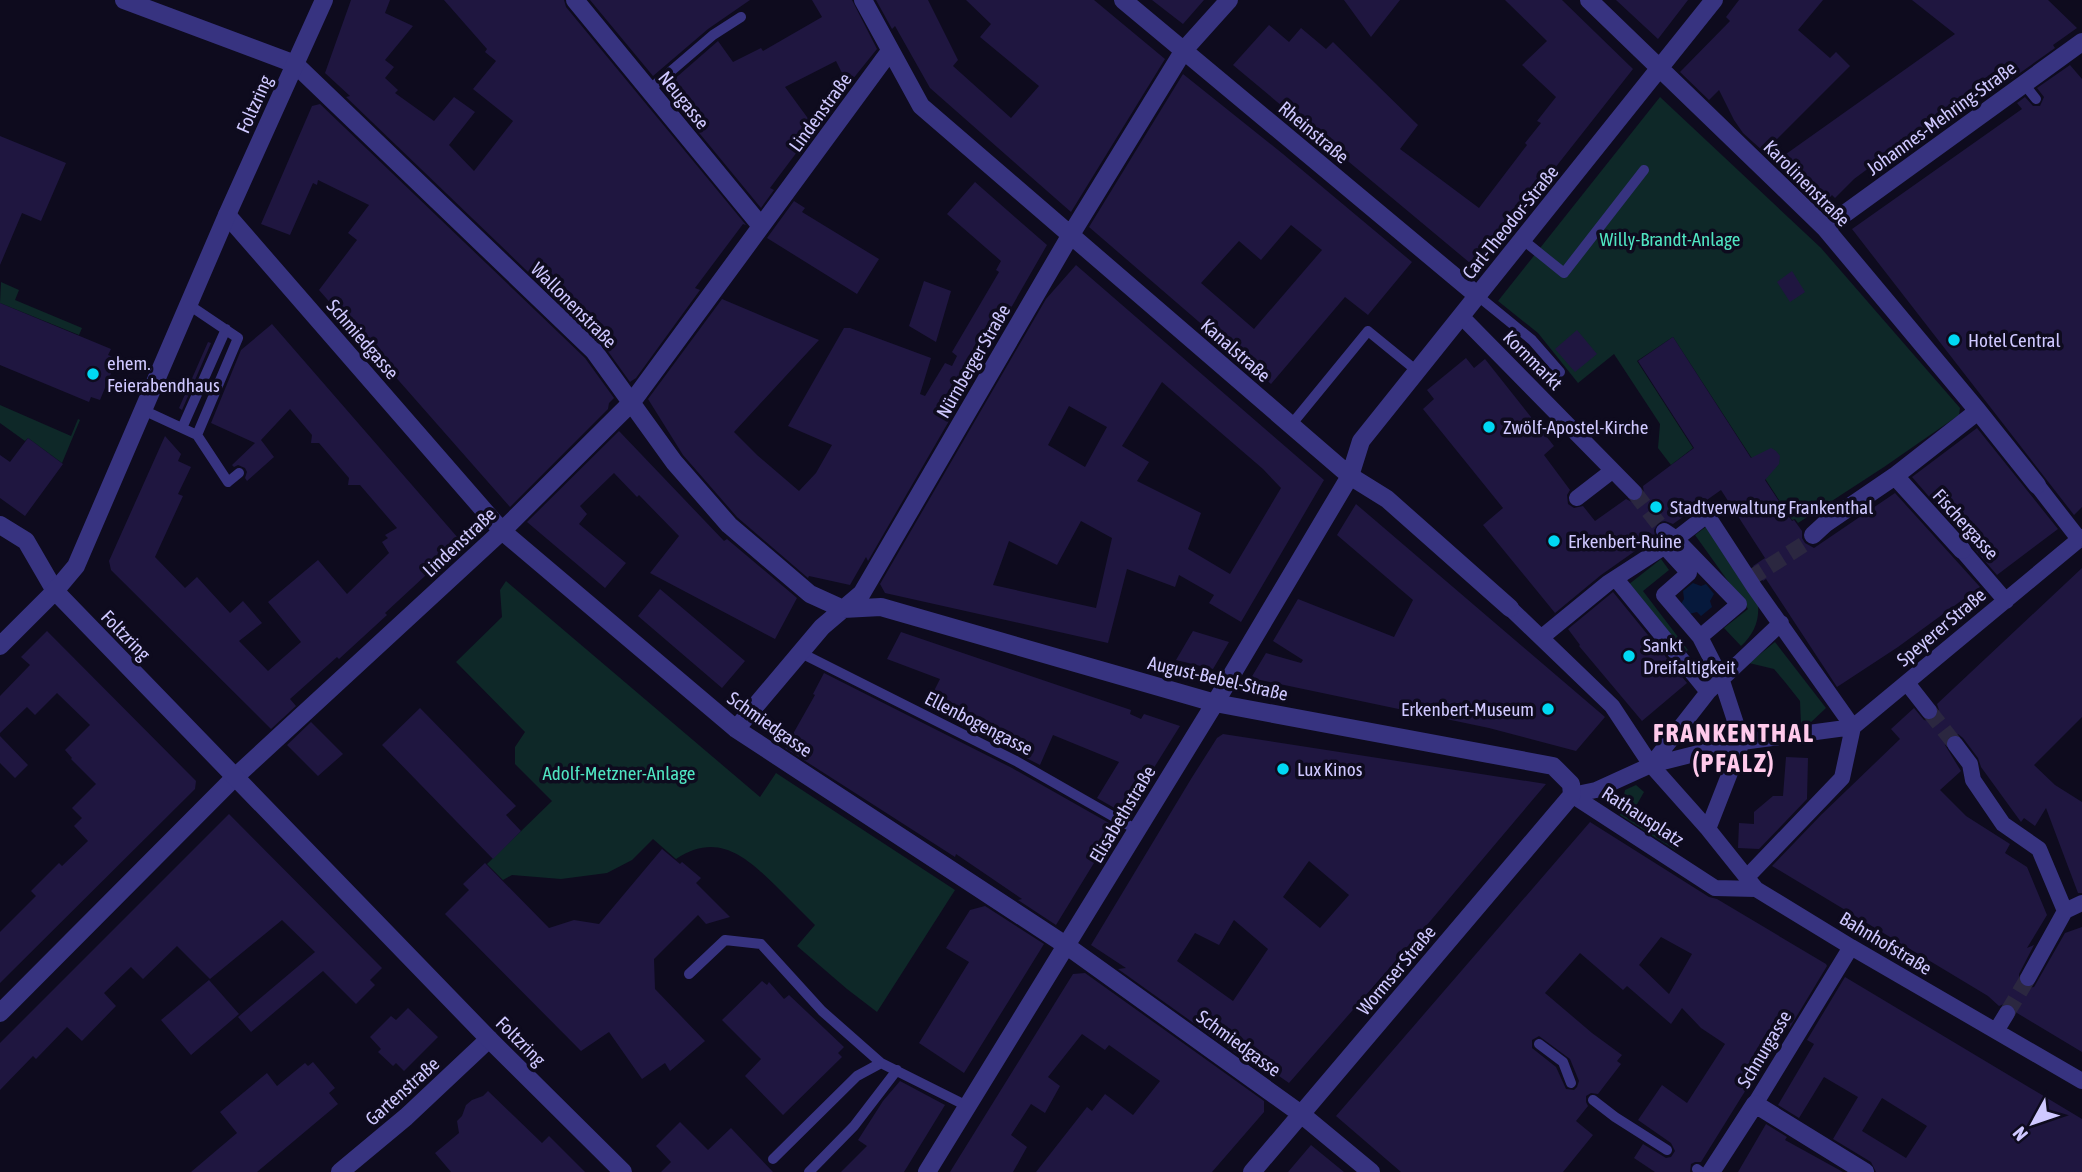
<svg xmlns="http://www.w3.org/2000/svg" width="2082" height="1172" font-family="'Asap Condensed',sans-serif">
<rect width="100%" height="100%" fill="#0e0b1e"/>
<path fill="#0e2828" d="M1660,97L1821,248L1960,408L1959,415L1884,467L1798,523L1795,519L1792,520L1673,337L1637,361L1693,448L1671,465L1658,448L1660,424L1614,354L1578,383L1538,333L1498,301Z
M1,282L19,290L15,300L82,328L79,335L0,303Z
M0,405L71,436L78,419L80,420L62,463L28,438L25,441L0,423Z
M1707,526L1757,598C1761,618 1755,633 1741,646L1724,628L1748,609L1695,535Z
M1661,559L1669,570L1643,591L1688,650L1682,655L1628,585Z
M506,581L760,797L776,773L955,890L877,1012L847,989L797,946L815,925C802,912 789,899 776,886C746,857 718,831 676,859L653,839L632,860L607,873L561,879L512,875L503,880L487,864L552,801L515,764V747L525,732L456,662L502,617L500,590Z
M1775,642L1826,708L1808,725L1801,724L1800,701L1785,682L1774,669L1749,663Z
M1636,785L1644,792L1636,806L1683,837L1675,850L1620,815L1625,790Z"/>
<path fill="#06193c" d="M1693,583L1701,586L1706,584L1714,594L1710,601L1712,607L1701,616L1697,612L1689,614L1681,604L1684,599L1683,591Z"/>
<path fill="#1f1640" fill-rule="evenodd" d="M351,0H390L385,13L413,26L385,60L394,67L385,78L398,90L395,93L434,121L454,97L475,112L449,145L474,171L513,121L473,89L496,61L485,52L487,49L444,0H564L566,7L746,225L743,224L695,288L700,290L636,378L630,382L602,343L346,97L350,96L325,73Z
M590,0H750L708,29L653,76Z
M812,0H852L877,49L848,85L836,61L785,87L815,128L770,188L774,190L761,208L663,89L718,41L733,62L761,48L763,51L822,17Z
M876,0H928L958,60L953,66L1011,118L1039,86L980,37L991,24L966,0H1094L1165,59L1071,212L930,88L895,26L892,29Z
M1152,0H1204L1183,24Z
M1344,0H1400L1371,37Z
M1505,0H1562L1633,69L1476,268L1233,65L1269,25L1289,42L1301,28L1326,49L1333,42L1418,125L1400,149L1479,208L1527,145L1525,143L1541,123L1537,121L1556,97L1522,65L1547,41Z
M1616,0H1688L1658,39Z
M1739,0H1823L1798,30L1830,58L1836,52L1850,66L1764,152L1743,133L1734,120L1719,90L1709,100L1680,72L1730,21L1726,17Z
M1912,0H2048L2077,28L2053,45L2055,48L2003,85L1999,79L1953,113L1950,110L1936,120L1917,134L1919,137L1891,157L1889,153L1854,179L1835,198L1832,195L1820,207L1791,179L1800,170L1779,159L1955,34Z
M2070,65L2082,79V507L2074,515L1852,229L2022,109L2017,103L2025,97L2033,106H2040L2044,97L2037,88Z
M1183,74L1283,154L1412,262L1368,315L1345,297L1271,384L1089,227ZM1291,225L1322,250L1254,329L1201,283L1239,241L1261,260Z
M320,104L585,358L614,398L609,403L608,409L510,507L319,290L357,240L348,233L369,205L318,180L317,185L313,183L290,235L261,224L312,106Z
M0,136L66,163L41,221L22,213L0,265Z
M975,182L1047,245L988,348L990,350L868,561L866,557L850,585L809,576L808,578L737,517L683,455L648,399L722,299L819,340L734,432L757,455L799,491L816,473L832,445L788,426L844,328H850L931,358L920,394L925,396L945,363L952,366L957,356L952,352L999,272L996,270L1001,261L947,214Z
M794,201L805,208L802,212L879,259L857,294L767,238Z
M1076,265L1324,480L1241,622L1209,603L1214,595L1179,575L1175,587L1127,569L1108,643L885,593L880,584L1046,299ZM1162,382L1263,469L1281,488L1230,574L1188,549L1201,513L1137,481L1149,462L1122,446ZM1069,406L1107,427L1085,467L1048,445ZM1081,521L1112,538L1096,608L993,585L1009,541L1057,565Z
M1792,271L1805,292L1790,302L1777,282Z
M924,281L951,291L936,342L909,326Z
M0,303L111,349L108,355L117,359L100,400L91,397L89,402L0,365Z
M272,324L465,546L443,566L439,563L385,613L387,615L339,659L337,657L290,699L296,706L271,729L111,570L109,561L165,436L181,454L178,461L191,467L178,494L183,496L155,557L185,588L197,577L230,613L243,601L262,623L239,641L268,671L301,642L268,602L318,560L347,594L389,553L382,542L388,538L385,535L397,528L360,485H348L349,478L319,443H311L312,435L290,409L261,440L274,457L247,481L245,478L247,472L245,468L238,465L234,467L232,465L255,443L211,423L241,350Z
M1577,330L1597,354L1575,372L1555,349Z
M1673,337L1751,458L1771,448L1776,451L1780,456L1779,464L1765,480L1792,521L1794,520L1802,531V538L1805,543L1814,548L1895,493L1980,587L1898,647L1837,687L1766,579L1763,581L1753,566L1765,558L1721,490L1673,524L1665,521L1659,522L1654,530L1655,537L1601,575L1555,613L1483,525L1503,508L1423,409L1434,399L1427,390L1466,358L1474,368L1485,359L1554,446L1544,455L1570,490L1567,495L1568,504L1574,508L1583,506L1595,521L1626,499L1632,502L1641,500L1644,494L1643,486L1694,448L1638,361Z
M208,342L211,343L182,410L179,408Z
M1977,428L2058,529L1997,575L1912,477Z
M619,431L724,541L727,539L797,598L775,639L650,573L679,536L639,495L637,497L614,473L580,506L587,514L579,524L626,563L605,588L527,522Z
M28,438L63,464L25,516L0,498V455L10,462Z
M1356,504L1605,717L1576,751L1489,728L1251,678L1266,653L1301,663L1303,660L1273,641L1298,599L1394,637L1413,600L1337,535Z
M2082,568V717L2034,765L2055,785L2082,802V893H2078L2046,808L2035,826L2024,818L2021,822L1981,767L1978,758L1963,738L1958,734L1949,735L1945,745L1961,771L1940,790L1966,816L2010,844L2005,853L2027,867L2047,915L2027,948L2034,945L2019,974V984L2028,988L2034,987L2065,933L2082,927V1052L2017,1013L2016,1007L2012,1004L2007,1003L1999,1006L1988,996L1772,866L1821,815L1900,739L1891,729L1914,708L1924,720L1930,721L1936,719L1939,710L1937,704Z
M660,589L745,661L722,688L638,616Z
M1613,592L1687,683L1642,721L1579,646L1580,645L1568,629Z
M47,631L196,781L195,789L0,983V932L36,896L31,891L59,863L62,866L88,841L74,826L82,818L72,808L96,784L71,759L72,758L65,750L90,725L57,693L35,715L27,707L0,733V696L30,665L21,657Z
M1193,631L1229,642L1213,669L1176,660Z
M901,632L1131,710L1130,714L1141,719L1144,714L1180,726L1125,814L1097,798L1119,762L1053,735L1040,765L926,707L940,679L887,659Z
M824,673L1012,768L1116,827L1056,925L1018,900L1022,899L956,854L955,857L785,748L815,695L813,694Z
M420,708L516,806L506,815L521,831L493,859L382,745Z
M311,722L343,754L318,776L287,745Z
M1223,734L1546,784L1421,932L1289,1083L1262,1064V1072L1118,969L1126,968L1091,945L1191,779L1217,738ZM1309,861L1349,895L1320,928L1283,897ZM1234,920L1268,949L1233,1001L1177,961L1195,933L1219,945Z
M0,736L28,765L15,778L0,763Z
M1786,757L1808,758L1807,799L1759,849L1738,848L1739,823L1754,824V812L1773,796H1783Z
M229,814L382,968L370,980L375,985L356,1004L323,971L251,1032L238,1017L315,952L282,920L210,979L177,946L143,979L131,967L104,993L116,1006L82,1041L67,1027L36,1059L33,1056L0,1090V1043Z
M1590,822L1709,897L1717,899L1826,964L1827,966L1789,1029L1785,1027L1701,1162H1695L1691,1164L1690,1172H1655L1634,1158L1643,1144L1666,1158L1671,1157L1675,1151L1671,1143L1638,1120L1662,1085L1687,1103L1725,1044L1701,1028L1682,1008L1671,1024L1627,986L1623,990L1580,953L1545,993L1592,1033L1622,1055L1617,1061L1621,1064L1598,1094L1591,1093L1586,1096V1102L1588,1106L1576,1121L1593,1135L1563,1172H1401L1336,1116ZM1661,937L1692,954L1669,994L1639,965ZM1539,1036L1570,1059L1579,1081L1577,1087L1574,1090L1566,1089L1556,1067L1532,1048V1040Z
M662,849L680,864L682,862L701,878L696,883L730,917L706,924L698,915L654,959L655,989L705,1041L670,1071L665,1063L642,1079L609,1032L581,1051L445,914L469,890L463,884L485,863L549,928L574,920L599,924Z
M985,906L1044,944L964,1073L919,1043L969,962L946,948L970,910Z
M1085,973L1264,1101V1112L1212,1172H1036L1087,1107L1092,1111L1105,1094L1133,1115L1160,1081L1109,1045L1105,1050L1082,1034L1048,1077L1060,1086L1045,1113L1031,1104L1011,1135L1027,1147L1013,1172H950L1073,974Z
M1845,977L2082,1119V1172H1876L1871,1162L1833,1139L1858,1097L1824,1077L1799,1118L1778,1105L1814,1044L1807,1040ZM1882,1098L1927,1126L1906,1158L1862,1131Z
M209,980L239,1014L191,1055L161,1020Z
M762,981L767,985L769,982L784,999L789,995L844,1047L838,1053L842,1057L783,1115L745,1076L761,1059L722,1020Z
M408,1008L438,1037L404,1071L396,1063L393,1066L378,1052L381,1049L370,1037L391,1016L396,1020Z
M313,1062L335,1088L329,1093L338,1104L257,1172H191L237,1133L220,1112L267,1073L277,1086L305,1063L308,1066Z
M900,1081L945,1105L904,1172H841L867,1146L858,1140L883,1101Z
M488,1091L542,1143L549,1136L585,1172H451L435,1153L459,1133L457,1121L462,1116L466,1105L472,1100L483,1096Z
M680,1122L708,1150L731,1128L773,1172H661L671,1162L656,1146Z
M1766,1124L1787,1137L1785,1140L1843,1172H1738Z
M1311,1145L1344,1172H1288Z"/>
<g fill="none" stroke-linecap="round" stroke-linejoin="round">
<path stroke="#2b2740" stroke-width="16" stroke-dasharray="16 8" stroke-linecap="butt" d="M1634,492L1664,531
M1749,579L1806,543
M1929,711L1955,744
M2007,1013L2028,978"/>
<path stroke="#373380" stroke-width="10" d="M2024,84L2036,99
M649,90L713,35L741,17
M1523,240L1564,273L1644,170
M1478,296L1532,340L1560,372
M189,305L238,338L197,435
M143,410L197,435L228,482L239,473
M1291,425L1368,331L1417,371
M182,428L226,329
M801,653L1016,761L1137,830
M689,974L725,940L761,944L822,1011L881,1063L967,1106
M1539,1044L1563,1062L1571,1083
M1593,1100L1615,1117L1667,1150
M773,1159L857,1076L881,1063
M1697,1169L1701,1172
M809,1172L854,1126L897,1070"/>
<path stroke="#373380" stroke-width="16" d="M1462,317L1634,492
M2037,485L2079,539
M1577,498L1612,471
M1664,531L1676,539L1666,548L1689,573L1664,595L1700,637L1739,604L1676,539
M1962,550L2006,601
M1616,579L1708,692
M1510,608L1612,706L1651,765L1708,829L1756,889L1851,947L2082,1081
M1542,637L1608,583L1676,539L1707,515L1754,587L1853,727L1842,778L1747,877
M1700,637L1721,678L1742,742L1708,829
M1907,683L1929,711
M1955,744L1970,764L1973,780L2003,824L2039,849L2065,911L2082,903
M1651,765L1708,692L1781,623
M1572,795L1596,790L1651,765L1742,742L1853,727L2082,537
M1572,795L1715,888L1756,889
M2028,978L2065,911
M1996,1031L2007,1013
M1755,1104L1851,947"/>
<path stroke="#373380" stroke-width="18" d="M124,0L295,64L594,351L674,462L729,525L810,594L843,609L881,607L1215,703L1553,766L1571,784L1572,795L1252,1172
M575,0L761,226
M863,0L921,106L1350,476L1387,499L1510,608
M1123,0L1478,296
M1589,0L1825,228L1978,411L2037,485
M227,215L502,531L736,729L1067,946L1301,1114L1371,1172
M1825,228L2082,42
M1895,476L1962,550
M0,525L26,541L55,591
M1813,535L1826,523L1895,476L1978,411
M736,729L822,627L862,593L1070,236L1184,50L1229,0
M0,1013L234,778L502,531L632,402L890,51
M340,1172L406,1117L489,1039
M927,1172L1215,703L1350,476L1361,441L1714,0
M1711,1172L1755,1104L1865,1172"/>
<path stroke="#373380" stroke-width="18" d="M55,591L489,1039L623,1172
M0,646L55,591L76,566L227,215L324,0"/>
</g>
<g fill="#00d8f3" stroke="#0e0b1e" stroke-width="2.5">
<circle cx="1954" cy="340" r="7"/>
<circle cx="93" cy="374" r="7"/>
<circle cx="1489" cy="427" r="7"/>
<circle cx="1656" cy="507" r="7"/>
<circle cx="1554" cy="541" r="7"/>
<circle cx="1629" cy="656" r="7"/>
<circle cx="1548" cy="709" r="7"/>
<circle cx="1283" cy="769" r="7"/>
</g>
<g text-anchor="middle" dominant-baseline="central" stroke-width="7" stroke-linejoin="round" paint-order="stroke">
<g font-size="19" fill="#cfc8ff" stroke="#0e0b1e">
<text transform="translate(684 100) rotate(51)">Neugasse</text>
<text transform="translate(254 104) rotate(-66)">Foltzring</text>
<text transform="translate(820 112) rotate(-54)">Lindenstraße</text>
<text transform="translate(1941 118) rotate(-36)">Johannes-Mehring-Straße</text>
<text transform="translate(1314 132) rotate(40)">Rheinstraße</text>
<text transform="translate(1807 183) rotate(45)">Karolinenstraße</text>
<text transform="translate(1510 222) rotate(-51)">Carl-Theodor-Straße</text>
<text transform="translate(574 305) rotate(45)">Wallonenstraße</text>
<text transform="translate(363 339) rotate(49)">Schmiedgasse</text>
<text transform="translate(1236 350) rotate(41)">Kanalstraße</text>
<text transform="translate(1533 360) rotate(45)">Kornmarkt</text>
<text transform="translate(973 361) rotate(-60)">Nürnberger Straße</text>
<text transform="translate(1966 524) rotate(48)">Fischergasse</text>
<text transform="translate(459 542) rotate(-43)">Lindenstraße</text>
<text transform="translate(1941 627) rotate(-40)">Speyerer Straße</text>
<text transform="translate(126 635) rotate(46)">Foltzring</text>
<text transform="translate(1218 678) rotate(13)">August-Bebel-Straße</text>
<text transform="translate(979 723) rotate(27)">Ellenbogengasse</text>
<text transform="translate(770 724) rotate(35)">Schmiedgasse</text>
<text transform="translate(1122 814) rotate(-59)">Elisabethstraße</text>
<text transform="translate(1643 816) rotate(33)">Rathausplatz</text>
<text transform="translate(1886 943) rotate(31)">Bahnhofstraße</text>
<text transform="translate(1396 970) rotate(-50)">Wormser Straße</text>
<text transform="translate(521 1041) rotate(45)">Foltzring</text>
<text transform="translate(1239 1043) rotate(36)">Schmiedgasse</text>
<text transform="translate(1764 1049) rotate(-59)">Schnurgasse</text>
<text transform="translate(402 1091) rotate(-42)">Gartenstraße</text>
</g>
<g font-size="19" fill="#4fe4c1" stroke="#0e0b1e">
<text x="1670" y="239">Willy-Brandt-Anlage</text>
<text x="619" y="773">Adolf-Metzner-Anlage</text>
</g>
<g font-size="19" fill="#cfc8ff" stroke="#0e0b1e" text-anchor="start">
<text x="1968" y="340">Hotel Central</text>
<text x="107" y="363">ehem.<tspan x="107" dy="22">Feierabendhaus</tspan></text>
<text x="1503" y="427">Zwölf-Apostel-Kirche</text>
<text x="1670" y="507">Stadtverwaltung Frankenthal</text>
<text x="1568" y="541">Erkenbert-Ruine</text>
<text x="1643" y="645">Sankt<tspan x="1643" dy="22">Dreifaltigkeit</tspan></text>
<text x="1534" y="709" text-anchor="end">Erkenbert-Museum</text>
<text x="1297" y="769">Lux Kinos</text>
</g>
<g font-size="26" font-weight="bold" letter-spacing="2" fill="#ffcaeb" stroke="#0e0b1e">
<text x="1734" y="733">FRANKENTHAL<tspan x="1734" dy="30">(PFALZ)</tspan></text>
</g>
</g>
<g transform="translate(2033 1123) rotate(230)" stroke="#0e0b1e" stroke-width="5" paint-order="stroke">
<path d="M0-5L12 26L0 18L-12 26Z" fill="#cfc8ff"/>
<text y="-10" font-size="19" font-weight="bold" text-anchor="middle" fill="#cfc8ff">N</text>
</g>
</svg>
